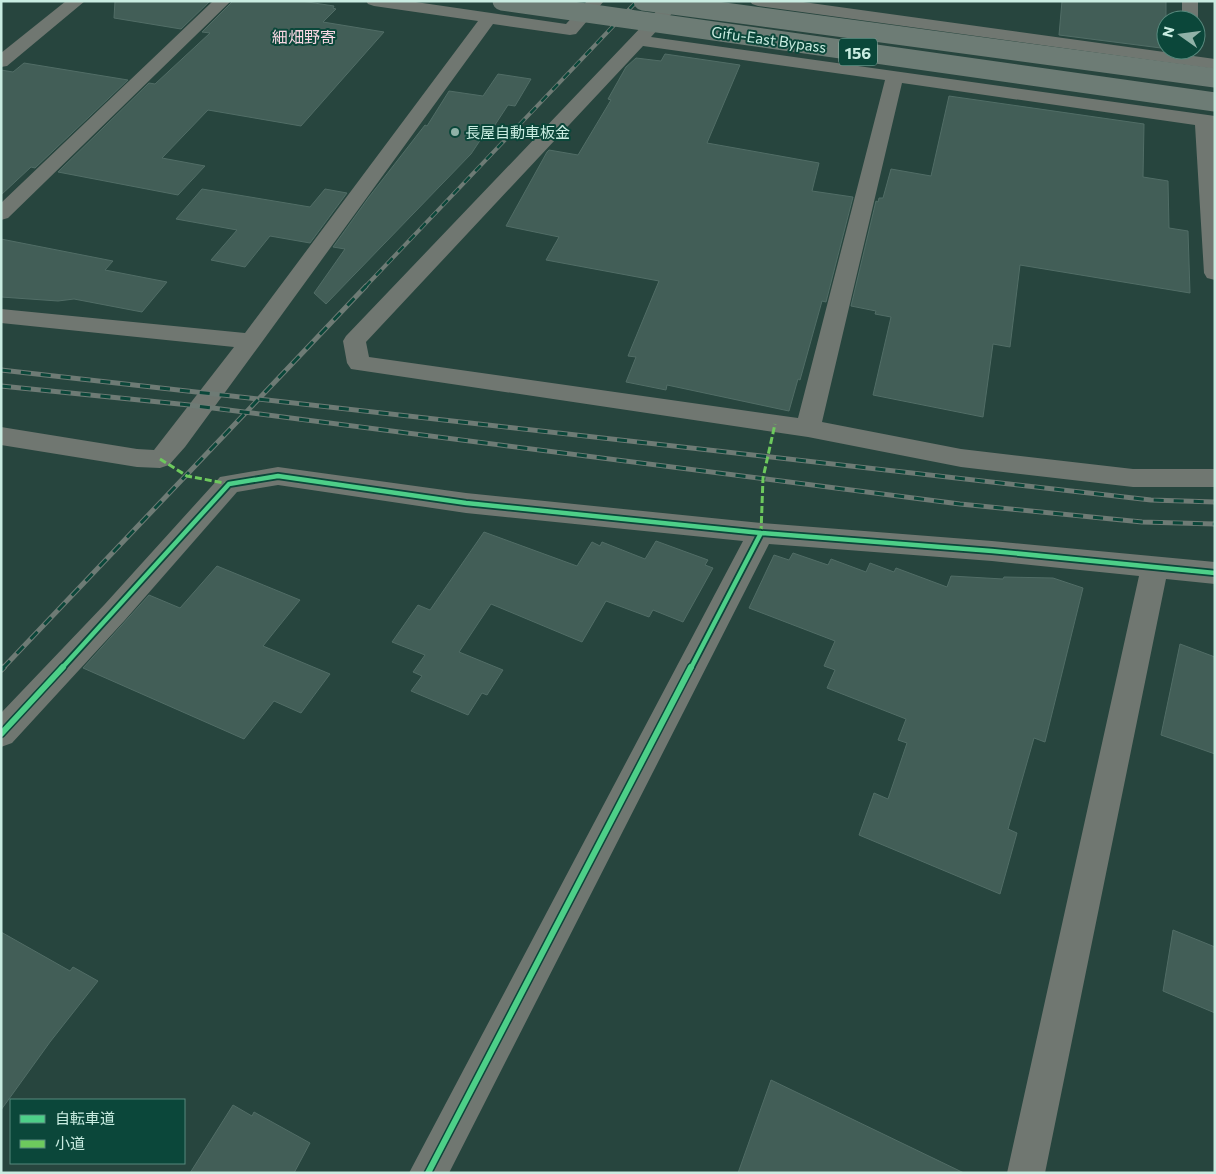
<svg xmlns="http://www.w3.org/2000/svg" width="1216" height="1174" font-family="Commissioner,'Noto Sans JP',sans-serif">
<rect width="100%" height="100%" fill="#27453e"/>
<path fill="#425e57" stroke="#516d66" d="M115,1H210L181,29L114,18Z
M233,1H301L334,6L333,8L336,9L323,22L384,32L301,126L208,110L162,158L205,166L178,195L58,172L149,83L155,84L210,33L202,32Z
M1062,1H1166V36L1161,35V48L1059,35Z
M665,54L740,65L707,143L819,163L812,191L853,197L826,302L822,301L800,380L798,379L789,411L667,385L666,390L626,382L636,357L628,356L659,281L546,260L559,237L506,226L547,152L549,150L578,155L611,100L608,99L626,67L636,58L661,61Z
M24,63L128,80L35,168L31,167L1,195V70L13,72Z
M498,74L531,79L515,106L508,105L491,131L487,130L471,154L326,304L314,293L345,249L333,247L369,197L425,125L427,126L449,91L483,96Z
M949,96L1144,124L1143,177L1168,181L1169,228L1188,231L1190,293L1020,265L1010,347L993,344L983,417L873,395L891,317L875,314L876,311L851,306L876,201L878,202L879,198H883L891,169L931,176Z
M202,189L310,207L325,189L347,193L310,243L270,236L245,267L211,260L237,230L176,219Z
M1,239L113,261L105,270L167,282L142,312L74,299L58,301L1,297Z
M484,532L577,566L592,542L600,546L602,542L645,559L656,541L708,560L705,565L713,568L683,622L653,610L649,617L606,601L582,642L491,604L459,652L503,670L487,695L482,693L468,715L411,691L422,676L413,672L425,655L392,642L418,605L430,610Z
M793,553L828,565L831,559L866,572L870,563L894,572L896,568L947,587L951,576L1003,579L1004,577L1053,578L1083,588L1045,742L1034,738L1008,829L1017,833L1000,894L859,835L874,793L888,799L907,743L898,740L906,719L827,688L835,670L824,666L835,641L749,608L774,555L789,560Z
M217,566L300,600L263,646L330,674L301,713L274,701L244,739L83,668L149,595L180,608Z
M1180,644L1215,657V754L1161,735Z
M1173,930L1215,947V1013L1163,991Z
M1,932L70,971L73,967L98,981L50,1042L1,1110Z
M771,1080L964,1173H738Z
M233,1105L252,1116L254,1112L310,1143L294,1173H190Z"/>
<g fill="none" stroke-linecap="round" stroke-linejoin="round">
<path fill="#707771" fill-rule="evenodd" d="M66,1H85L7,66L1,67V53Z
M213,1H231L8,218L1,220V203Z
M366,1H409L566,24L587,1H604L576,34L570,35L493,24L259,346L185,447L169,465L160,468L137,467L1,445V427L137,449L154,450L234,347L1,323V309L245,333L478,21L374,6L368,4Z
M666,1H683L651,37L1215,116V280L1207,278L1204,273L1195,125L902,83L822,422L961,449L1133,469H1215V487H1133L961,467L808,437L351,369L347,363L343,341L346,336ZM643,46L885,80L798,418L369,357L366,342Z
M750,1H796L1215,59V69L758,6L752,4Z
M1182,1H1198V20L1196,23V20H1182Z
M278,467L466,493L761,523L992,541L1215,562V584L1166,579L1045,1173H1007L1139,576L992,561L769,544L449,1173H409L743,541L466,513L278,485L237,492L125,620L12,743L1,747V713L105,604L220,477Z"/>
<defs>
<path id="rail-far2" d="M365,287L637,1"/>
<path id="rail-far1" d="M1,370L1151,500L1215,502
M1,386L189,405L960,504L1142,522L1215,524
M3,668L366,286"/>
<path id="rail" d="M1,670L4,667"/>
</defs>
<use href="#rail-far2" stroke="#6e7b75" stroke-width="4"/>
<use href="#rail-far1" stroke="#6e7b75" stroke-width="5"/>
<use href="#rail" stroke="#6e7b75" stroke-width="6"/>
<use href="#rail-far2" stroke="#0b473a" stroke-width="2.5" stroke-dasharray="8" stroke-linecap="butt"/>
<use href="#rail-far1" stroke="#0b473a" stroke-width="3" stroke-dasharray="10" stroke-linecap="butt"/>
<use href="#rail" stroke="#0b473a" stroke-width="4.5" stroke-dasharray="14" stroke-linecap="butt"/>
<path stroke="#6d7c75" stroke-width="19" d="M502,1L1215,102
M643,1L1215,78"/>
<path stroke="#6dc95d" stroke-width="3" stroke-dasharray="7 3" stroke-linecap="butt" d="M160,459L187,476L229,484
M761,533L763,478L775,424"/>
<defs>
<path id="cycleway-far1" d="M62,668L229,484L278,476L466,503L761,533L992,551L1215,573
M691,668L761,533"/>
<path id="cycleway" d="M1,734L63,667
M428,1173L691,667"/>
</defs>
<use href="#cycleway-far1" stroke="#0b473a" stroke-width="8"/>
<use href="#cycleway" stroke="#0b473a" stroke-width="9"/>
<use href="#cycleway-far1" stroke="#4dcf88" stroke-width="4.5"/>
<use href="#cycleway" stroke="#4dcf88" stroke-width="6"/>
</g>
<circle fill="#90b2a8" stroke="#0b473a" stroke-width="2" cx="455" cy="132" r="5"/>
<g text-anchor="middle" dominant-baseline="central" stroke-width="4" stroke-linejoin="round" paint-order="stroke">
<g font-size="15" fill="#c9ece1" stroke="#0b473a">
<text transform="translate(769 39) rotate(8)">Gifu-East Bypass</text>
</g>
<g font-size="15" fill="#c9ece1" stroke="#0b473a" text-anchor="start">
<text x="465" y="132">長屋自動車板金</text>
</g>
<g font-size="16" fill="#f7d6e2" stroke="#0b473a">
<text x="304" y="36">細畑野寄</text>
</g>
<rect fill="#0b473a" stroke="#90baaf" stroke-width="1" x="839" y="38.5" width="38" height="27" rx="4"/>
<g font-size="16" font-weight="bold" fill="#c9ece1">
<text x="858" y="52">156</text>
</g>
</g>
<rect width="1216" height="1174" fill="none" stroke="#c9ece1" stroke-width="5"/>
<rect x="10" y="1099" width="175" height="65" fill="#0b473a" stroke="#57897d"/>
<rect x="20" y="1115" width="25" height="8" fill="#4dcf88" stroke="#57897d"/>
<text x="55" y="1124" font-size="15" fill="#c9ece1">自転車道</text>
<rect x="20" y="1140" width="25" height="8" fill="#6dc95d" stroke="#57897d"/>
<text x="55" y="1149" font-size="15" fill="#c9ece1">小道</text>
<g transform="translate(1181 35) rotate(284)"><circle r="24" fill="#0b473a" stroke="#57897d"/>
<path d="M0-4L9 19L0 12L-9 19Z" fill="#90b2a8"/>
<text y="-8" font-size="14" font-weight="bold" text-anchor="middle" fill="#c9ece1">N</text>
</g>
</svg>
